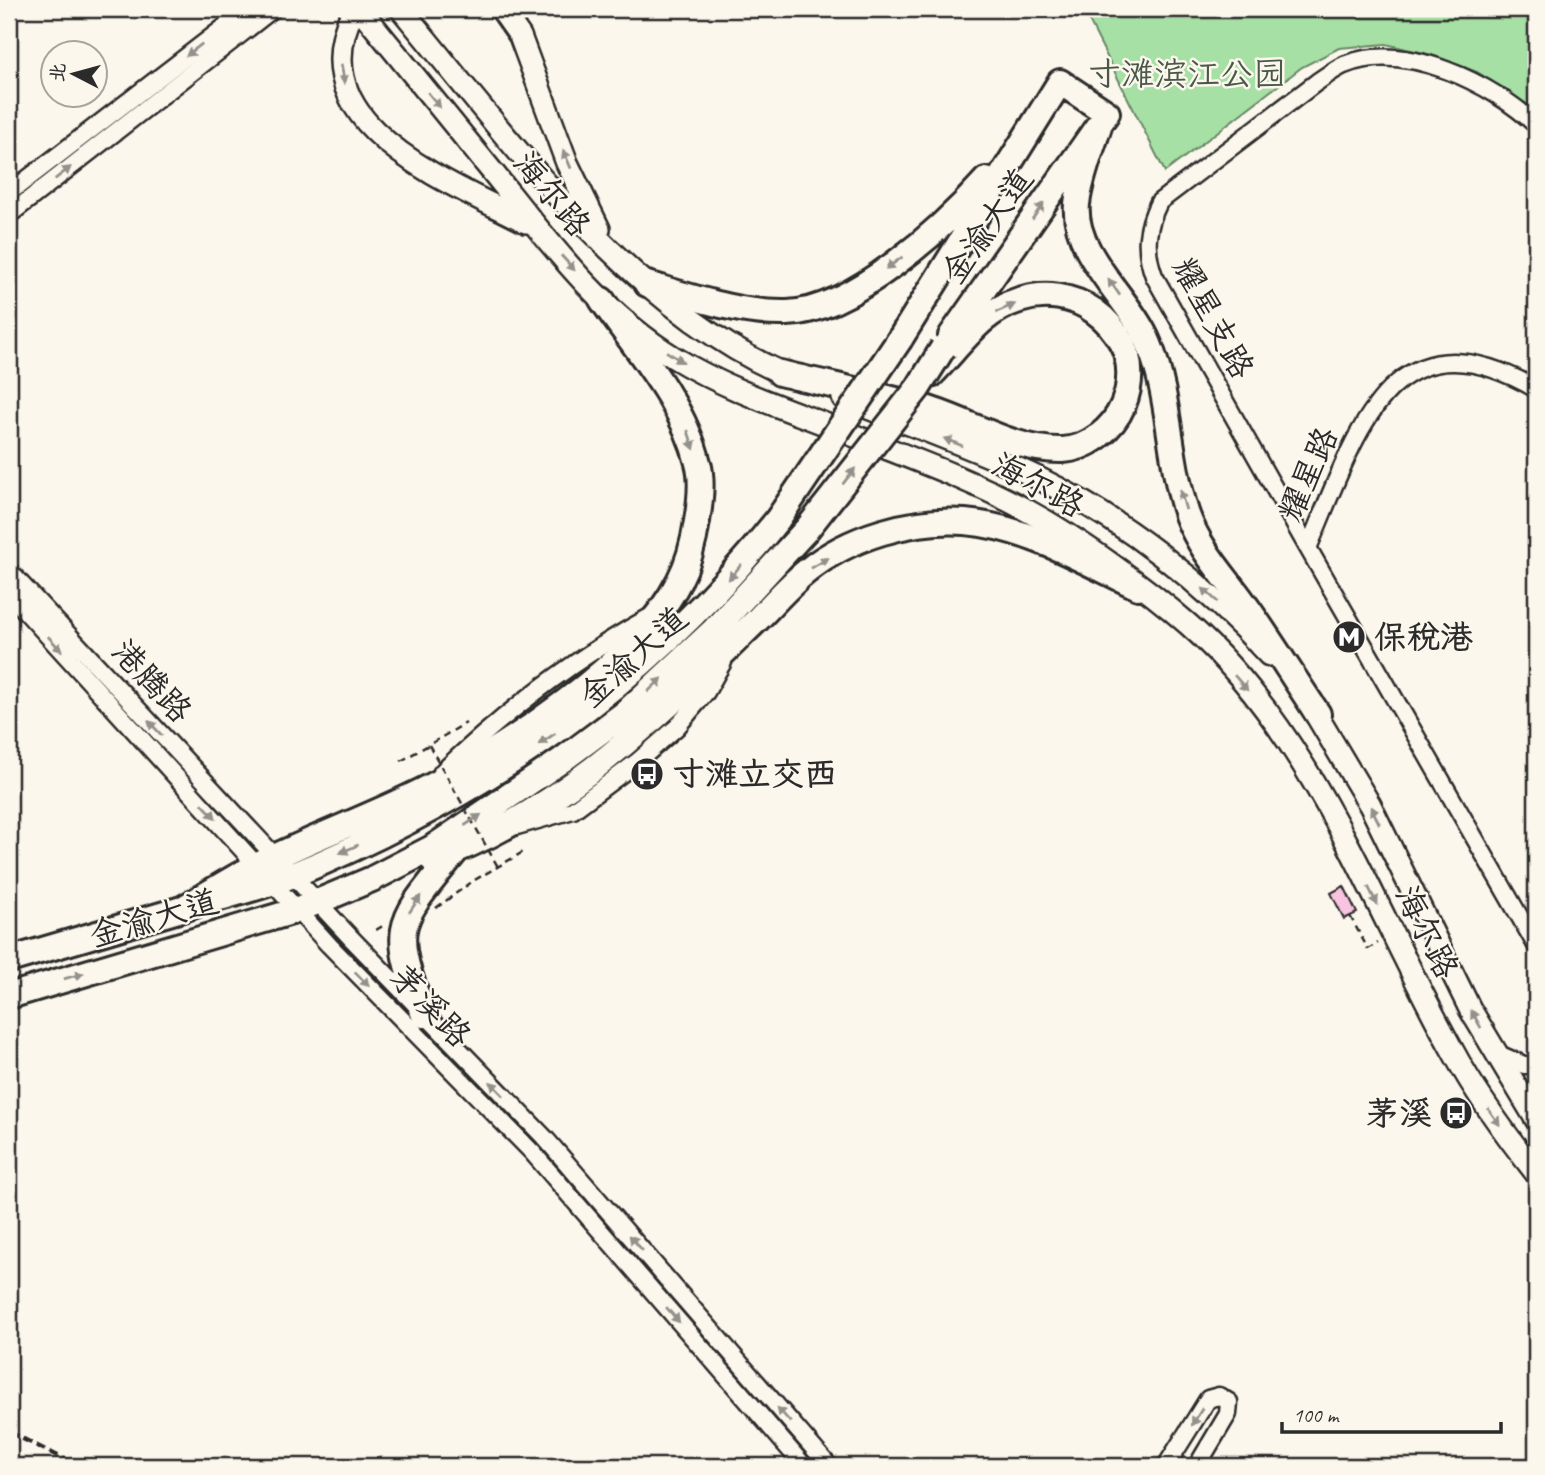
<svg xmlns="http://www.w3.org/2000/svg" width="1545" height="1475" font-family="Caveat,'LXGW WenKai TC',sans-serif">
<rect width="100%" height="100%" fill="#fbf7ec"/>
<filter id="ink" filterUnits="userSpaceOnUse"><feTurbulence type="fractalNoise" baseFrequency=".0143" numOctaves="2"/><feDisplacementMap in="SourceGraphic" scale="14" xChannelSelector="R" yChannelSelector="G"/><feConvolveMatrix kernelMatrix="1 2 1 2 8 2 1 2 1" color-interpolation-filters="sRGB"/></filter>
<g filter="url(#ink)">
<path fill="#a7e0a4" stroke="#698668" stroke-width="2" d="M1083,9H1536V110L1477,72L1428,54L1386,44L1339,48L1302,67L1165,172Z"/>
<path fill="#f9c4e0" stroke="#2b2b2b" stroke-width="2" d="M1344,886L1357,913L1344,919L1331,893Z"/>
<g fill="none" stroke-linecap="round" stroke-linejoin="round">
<defs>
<path id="minor" d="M9,193L248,9
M9,215L273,9
M1536,389C1388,304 1356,438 1308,548L1536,945
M1308,548L1154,276C1144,249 1146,228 1159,202L1317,82C1326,76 1335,69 1344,65C1405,40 1493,84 1536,125
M9,571L351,938L545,1138L829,1466
M9,593L329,945L532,1152L804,1466
M442,772C503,714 574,659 648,618
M517,826L573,810L637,762L677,727L706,692L723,662
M1496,1053L1524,1065H1536
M1166,1466L1208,1399L1219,1396L1229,1402L1228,1414L1197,1466"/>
<path id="major" d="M354,9C296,125 446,180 526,222
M360,9C405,64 450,120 495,175C548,241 601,313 675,358C731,392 794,411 855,436C913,459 974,481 1028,511C1079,539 1146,587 1189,625C1316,737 1373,909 1454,1053C1477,1096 1506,1135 1536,1173
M401,9C507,136 635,315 794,378
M501,9L520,36L567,163L599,229
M843,398C907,424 974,447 1036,477C1124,520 1204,583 1269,655
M1308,701L1370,805L1470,1009L1536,1119"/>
<path id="highway" d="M1100,123C1092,149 1080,177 1077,204C1072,254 1131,299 1149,344C1171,398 1168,459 1187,515C1200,550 1223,574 1244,603C1270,639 1293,677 1318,714
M647,284C692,297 739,314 787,313C851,312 945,226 986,180
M900,339L1060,82L1107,113L951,336
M780,373C829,385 878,394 925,408C970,421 1014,451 1062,450C1088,449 1113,429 1123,405C1131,386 1132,362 1122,343C1093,289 1028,281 982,321C964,337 948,358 931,375
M432,859C511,833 585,779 646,725C685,691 721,655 758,619C774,603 789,585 807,571C848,537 913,518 965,522C1027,527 1083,561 1138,587
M182,909C208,894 233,877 260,864C314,837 370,817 424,790C504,750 639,662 679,581C689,562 694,542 697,521C700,504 703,480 698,463C683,402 637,351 602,300
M9,960C70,942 131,924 192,906C225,896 260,888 293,875C486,795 648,684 778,519
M9,996L298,910L372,879L432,848L562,760L624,714L714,630L807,529
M424,1015C389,924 397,924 456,851"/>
</defs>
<use href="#minor" stroke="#2b2b2b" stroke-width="21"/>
<use href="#major" stroke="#2b2b2b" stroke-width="26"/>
<use href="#highway" stroke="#2b2b2b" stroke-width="30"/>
<path stroke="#2b2b2b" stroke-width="2.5" stroke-dasharray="7 5" stroke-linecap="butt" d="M401,761L466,723
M436,908L473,881L525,851
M1350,916L1368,949L1378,943
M376,930L386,924"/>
<use href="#minor" stroke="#fbf7ec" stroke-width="16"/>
<use href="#major" stroke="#fbf7ec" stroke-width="21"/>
<use href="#highway" stroke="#fbf7ec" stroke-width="24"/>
<path stroke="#2b2b2b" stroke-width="4.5" stroke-dasharray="10 5" stroke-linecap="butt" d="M9,1432L78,1466"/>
<defs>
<path id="highway-bridge" d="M778,519L900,339
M807,529L918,388L943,348"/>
</defs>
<use href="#highway-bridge" stroke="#2b2b2b" stroke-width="30" stroke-linecap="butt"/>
<path stroke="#2b2b2b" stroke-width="2.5" stroke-dasharray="7 5" stroke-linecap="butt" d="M429,745L498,867"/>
<use href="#highway-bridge" stroke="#fbf7ec" stroke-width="24"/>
</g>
<defs><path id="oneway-solid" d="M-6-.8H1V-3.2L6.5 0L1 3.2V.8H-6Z" transform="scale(1.75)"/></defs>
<g fill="#93918c">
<use href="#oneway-solid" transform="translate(194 50) rotate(142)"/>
<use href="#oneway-solid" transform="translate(343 74) rotate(80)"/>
<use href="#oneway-solid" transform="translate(434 100) rotate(51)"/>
<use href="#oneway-solid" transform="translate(567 159) rotate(-113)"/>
<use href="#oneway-solid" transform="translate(63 173) rotate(-38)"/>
<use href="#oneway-solid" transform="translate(1038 211) rotate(-55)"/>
<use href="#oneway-solid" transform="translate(568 263) rotate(48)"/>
<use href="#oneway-solid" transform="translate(894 263) rotate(144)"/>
<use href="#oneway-solid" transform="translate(1114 287) rotate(-125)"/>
<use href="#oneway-solid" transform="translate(1006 308) rotate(-23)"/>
<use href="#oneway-solid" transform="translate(675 357) rotate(32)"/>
<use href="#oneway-solid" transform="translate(691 440) rotate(71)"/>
<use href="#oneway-solid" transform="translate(953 442) rotate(-158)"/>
<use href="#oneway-solid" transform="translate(849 476) rotate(-52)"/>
<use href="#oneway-solid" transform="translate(1183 500) rotate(-106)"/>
<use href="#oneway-solid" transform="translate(820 563) rotate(-30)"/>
<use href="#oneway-solid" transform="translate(735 572) rotate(130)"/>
<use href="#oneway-solid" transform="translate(1210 595) rotate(-138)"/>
<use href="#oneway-solid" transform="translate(55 644) rotate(47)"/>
<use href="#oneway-solid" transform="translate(1241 683) rotate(49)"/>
<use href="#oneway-solid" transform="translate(655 685) rotate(-43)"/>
<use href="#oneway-solid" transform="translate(155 728) rotate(-133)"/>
<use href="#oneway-solid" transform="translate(547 739) rotate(146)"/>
<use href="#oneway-solid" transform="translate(209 811) rotate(47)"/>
<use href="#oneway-solid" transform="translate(1375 815) rotate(-116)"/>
<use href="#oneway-solid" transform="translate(473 820) rotate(-34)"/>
<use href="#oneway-solid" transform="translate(349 849) rotate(156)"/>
<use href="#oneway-solid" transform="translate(1373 896) rotate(63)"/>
<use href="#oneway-solid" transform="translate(415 904) rotate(-56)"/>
<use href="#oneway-solid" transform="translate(74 976) rotate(-16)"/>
<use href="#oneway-solid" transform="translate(362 979) rotate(46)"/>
<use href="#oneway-solid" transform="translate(1476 1019) rotate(-119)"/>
<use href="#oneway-solid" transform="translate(497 1089) rotate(-134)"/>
<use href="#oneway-solid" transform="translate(1494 1117) rotate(55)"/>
<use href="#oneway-solid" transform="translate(636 1243) rotate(-131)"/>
<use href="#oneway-solid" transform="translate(673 1315) rotate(49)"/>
<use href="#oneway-solid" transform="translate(784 1415) rotate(-131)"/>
<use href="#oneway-solid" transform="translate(1197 1417) rotate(122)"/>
</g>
</g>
<defs>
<symbol id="metro-disc" viewBox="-11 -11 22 22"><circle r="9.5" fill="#2b2b2b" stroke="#fbf7ec"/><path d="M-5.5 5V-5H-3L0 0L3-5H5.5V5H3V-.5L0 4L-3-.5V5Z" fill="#fff"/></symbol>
<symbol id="bus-disc" viewBox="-11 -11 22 22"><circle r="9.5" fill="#2b2b2b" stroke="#fbf7ec"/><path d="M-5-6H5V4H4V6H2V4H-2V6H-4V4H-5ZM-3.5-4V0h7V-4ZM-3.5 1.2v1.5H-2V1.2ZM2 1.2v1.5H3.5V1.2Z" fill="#fff"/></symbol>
</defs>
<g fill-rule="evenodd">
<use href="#metro-disc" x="1330" y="618" width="38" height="38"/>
<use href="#bus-disc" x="628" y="755" width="38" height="38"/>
<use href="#bus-disc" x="1437" y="1094" width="38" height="38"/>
</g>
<g text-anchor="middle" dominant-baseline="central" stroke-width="5" stroke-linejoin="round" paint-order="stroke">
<g font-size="33" fill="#4a5849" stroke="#fbf7ec">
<text x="1187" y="74">寸滩滨江公园</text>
</g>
<g font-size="33" fill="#2b2b2b" stroke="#fbf7ec">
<text transform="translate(552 194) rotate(50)">海尔路</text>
<text transform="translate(987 226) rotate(-55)">金渝大道</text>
<text transform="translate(1213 318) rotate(61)">耀星支路</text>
<text transform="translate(1308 474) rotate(-66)">耀星路</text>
<text transform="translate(1038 485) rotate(28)">海尔路</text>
<text transform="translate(633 657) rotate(-42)">金渝大道</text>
<text transform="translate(152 681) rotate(47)">港腾路</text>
<text transform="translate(154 918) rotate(-16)">金渝大道</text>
<text transform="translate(1427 932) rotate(63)">海尔路</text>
<text transform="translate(431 1006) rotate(46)">茅溪路</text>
</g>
<g font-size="33" font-weight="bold" fill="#2b2b2b" stroke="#fbf7ec" text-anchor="start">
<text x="1374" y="637">保税港</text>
<text x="672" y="774">寸滩立交西</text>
<text x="1432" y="1113" text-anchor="end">茅溪</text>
</g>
</g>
<rect width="1545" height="1475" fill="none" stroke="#fbf7ec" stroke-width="35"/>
<rect x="18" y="18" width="1510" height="1440" fill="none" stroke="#2b2b2b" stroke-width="2.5" filter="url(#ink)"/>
<g transform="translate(74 74) rotate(276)"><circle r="33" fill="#fbf7ec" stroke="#a8a59f" stroke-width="2"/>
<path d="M0-5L12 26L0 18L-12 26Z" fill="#2b2b2b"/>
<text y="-10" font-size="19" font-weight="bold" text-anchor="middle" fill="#2b2b2b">北</text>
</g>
<path d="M1282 1422v10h219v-10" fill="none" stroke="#2b2b2b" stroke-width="3.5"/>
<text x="1293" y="1422" font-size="21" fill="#2b2b2b" stroke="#fbf7ec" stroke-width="5" paint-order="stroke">100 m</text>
</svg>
